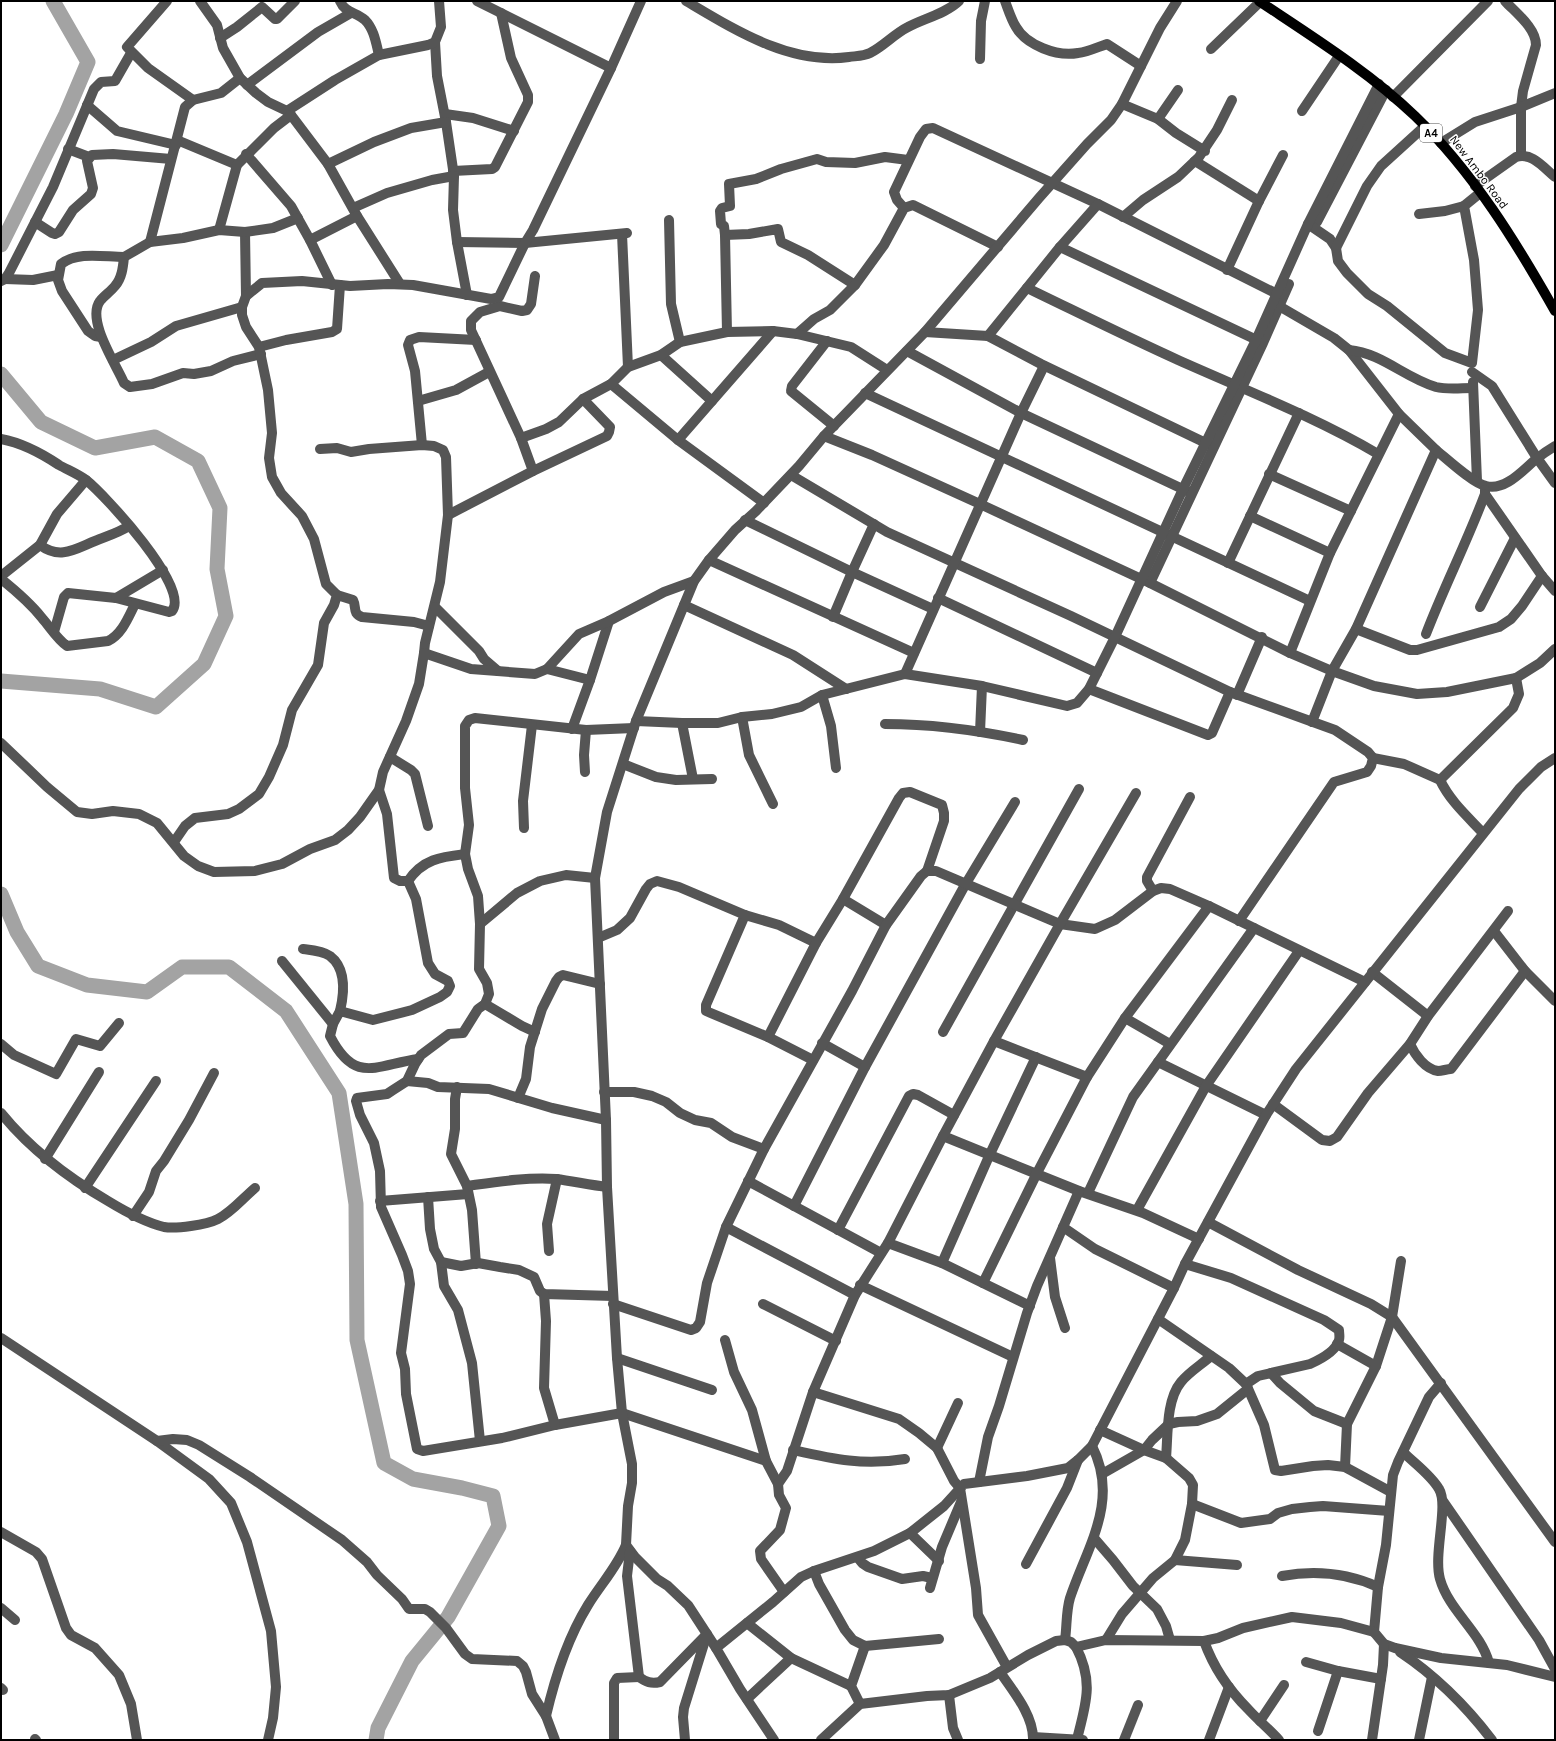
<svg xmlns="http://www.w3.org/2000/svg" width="1556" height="1741" viewBox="0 0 1556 1741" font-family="Karla,sans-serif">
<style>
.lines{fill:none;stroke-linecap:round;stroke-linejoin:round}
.river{stroke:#a3a3a3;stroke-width:15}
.minor{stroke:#555;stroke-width:10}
.major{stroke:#000;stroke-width:10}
.labels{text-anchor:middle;stroke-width:3;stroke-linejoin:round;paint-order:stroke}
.shield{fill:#fff;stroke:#4c4c4c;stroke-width:1}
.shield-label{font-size:11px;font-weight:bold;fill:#000}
.street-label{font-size:12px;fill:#000;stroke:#fff}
</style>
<rect width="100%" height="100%" fill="#fff"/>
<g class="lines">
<g class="river">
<polyline points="1,245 66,114 88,62 53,1"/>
<polyline points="1,374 41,422 95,448 155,437 198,461 220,508 217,569 226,616 204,664 156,707 100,689 1,681"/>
<polyline points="1,894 17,932 38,966 87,985 147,992 182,967 229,967 286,1011 339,1093 356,1204 357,1340 384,1463 413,1479 462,1488 493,1496 499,1526 448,1617 412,1661 378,1728 376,1740"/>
</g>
<g class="minor">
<polyline points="167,1 127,47 148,68 193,100"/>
<polyline points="200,1 217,25 223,48 240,78 256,93 268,102 287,111 291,115 328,164 357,216 400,284"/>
<path d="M 340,1 C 345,13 356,12 365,20 C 374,29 376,43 379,55"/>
<polyline points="477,1 611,68 641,1"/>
<path d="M 686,1 C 735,30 790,65 849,57 C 856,56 864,56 870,53 C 884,46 894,34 908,27 C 923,19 947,13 959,1"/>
<path d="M 1005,1 C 1008,9 1011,19 1016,27 C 1026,45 1057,57 1078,53 C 1088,52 1098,47 1107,44 L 1141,66"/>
<path d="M 1505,1 C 1516,13 1536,28 1536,45 L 1523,91 L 1521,107 L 1521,155"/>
<polyline points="220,38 237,27 262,7 275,19 277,19 295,1"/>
<polyline points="435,42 437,76 446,122 454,176 453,210 457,242 467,295"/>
<polyline points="1211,49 1260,2"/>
<polyline points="980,59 981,21 985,1"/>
<polyline points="247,85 318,32 351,13"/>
<polyline points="1393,97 1488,1"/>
<polyline points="1122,104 1158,119 1176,133 1205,151"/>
<polyline points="87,105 117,131 176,145"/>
<polyline points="287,111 335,80 379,55 428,45 435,42 441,27 439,1"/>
<polyline points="1302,111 1339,56"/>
<polyline points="445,114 473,118 514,131"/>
<polyline points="1158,119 1178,90"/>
<polyline points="177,140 237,165"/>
<polyline points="1441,143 1475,122 1521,107 1555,93"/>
<polyline points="68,149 89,157"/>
<polyline points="246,154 291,206 310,240 332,285"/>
<polyline points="1195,161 1259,201"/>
<polyline points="328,164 374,142 411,128 446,122"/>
<polyline points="453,171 492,169 495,167 528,102 528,95 511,58 501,13"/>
<path d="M 1475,186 L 1516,157 C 1532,152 1543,167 1555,177"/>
<polyline points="353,208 387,193 432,180 454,176"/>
<polyline points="904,208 897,200 894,192 920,137 926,129 933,128 1098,204 1281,296"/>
<polyline points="1419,214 1445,211 1464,206"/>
<polyline points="1123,217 1143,200 1178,177 1199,157 1217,130 1232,100"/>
<polyline points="669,220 671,304 680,342"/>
<polyline points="35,222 52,233 55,234 59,232 73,210 91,194 93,188 87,161 92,155 113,154 171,159"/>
<polyline points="1317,222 1386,90"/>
<polyline points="1308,224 1330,239 1336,248 1338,261 1347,273 1368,294 1387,306 1445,353 1472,363 1478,310 1474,260 1464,206 1480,193"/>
<polyline points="219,230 237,165 274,128 291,115"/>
<polyline points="245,232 246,296"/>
<polyline points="622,234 628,367"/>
<polyline points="725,235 749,234 778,229 781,242 808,255 855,285"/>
<polyline points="310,240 357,216"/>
<polyline points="150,242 185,107 193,100 221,93 240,78"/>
<polyline points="457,242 525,243 627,233"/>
<polyline points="1060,247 1261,342"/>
<polyline points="1336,248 1367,186 1381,166 1425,126"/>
<polyline points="1227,270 1259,201 1283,155"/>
<polyline points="5,279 33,280 58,275"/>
<polyline points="1,281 5,279 9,273 53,187 94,89 101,82 115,81 131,53"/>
<path d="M 1027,288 C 1077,312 1127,337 1178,360 C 1245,390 1315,417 1378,454"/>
<polyline points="1279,306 1334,338 1349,350 1399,414 1436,450 1356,629 1332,671 1312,722"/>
<polyline points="727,332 725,235 724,226 721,224 720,211 722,208 730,206 729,184 756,179 781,169 817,159 826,162 855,163 885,157 908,160"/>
<polyline points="925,332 988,336 1041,364 1212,446"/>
<polyline points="797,334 814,319 830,310 855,285 884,245 904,208 913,205 998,247"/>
<polyline points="988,336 1060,247 1098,204"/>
<path d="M 101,337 L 95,336 L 88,331 L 62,291 L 58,280 L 61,264 C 78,251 104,257 124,257"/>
<polyline points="827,341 792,386 791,391 834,426"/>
<polyline points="259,347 286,340 332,332 337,329 340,285"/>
<path d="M 1349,350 C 1382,353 1405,378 1436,387 C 1448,390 1461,388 1473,388"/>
<polyline points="907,351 1021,413 1189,492"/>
<path d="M 261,354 L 233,361 L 211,371 L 194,374 L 183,373 L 152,384 L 130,387 L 124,383 C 116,364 86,320 100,301 C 104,296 111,291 115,286 C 122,278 123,267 124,257 L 150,242 L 183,238 L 219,230 L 245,232 L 273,228 L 298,218"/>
<polyline points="661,355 712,401"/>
<polyline points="113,360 151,342 176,326 242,307"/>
<polyline points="1472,372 1492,386 1537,458 1555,483"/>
<polyline points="1473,382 1477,481"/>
<polyline points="611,384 678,440 764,503"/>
<polyline points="865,393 1310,601"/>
<polyline points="418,401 456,390 489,372"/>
<polyline points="824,436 872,455 980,504 1150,583 1290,653 1332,671 1374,686 1417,694 1447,692 1516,678 1540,663 1555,649"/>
<polyline points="521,438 546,429 559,422 583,399 611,384 628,367 661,355 680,342 727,332 773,331 797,334 851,347 887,370"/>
<path d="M 1,439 C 23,443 41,453 59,465 C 68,470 78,474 86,480 C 105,495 191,588 172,611 L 169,612 L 116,598 L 68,593 L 64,597 L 54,632"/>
<polyline points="678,440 773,331"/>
<polyline points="422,445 415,371 408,345 410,340 419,337 476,340"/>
<polyline points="320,449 337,448 351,452 369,449 422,445 434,446 443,450 446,457 448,515 440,582 425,643 424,653"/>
<path d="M 1436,450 C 1447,459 1474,484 1486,486 C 1505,491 1522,471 1535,460 C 1541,455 1548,450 1555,446"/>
<polyline points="533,471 521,438 471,330 471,321 480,312 500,306 522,311 527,310 531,304 535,276"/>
<polyline points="1269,474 1351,511"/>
<polyline points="791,475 887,532 1071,616 1230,692 1335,730 1368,752 1373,758 1371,766 1367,772 1334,782 1239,921"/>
<polyline points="1485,490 1485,494 1542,576 1555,591"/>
<polyline points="448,515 533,471 607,436 609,432 610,427 583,399"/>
<polyline points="1250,516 1330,553"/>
<polyline points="745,520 852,572 933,609"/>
<path d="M 40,545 C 60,560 75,549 95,541 C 107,536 118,533 129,526"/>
<polyline points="709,560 914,653"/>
<polyline points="1228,563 1299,413"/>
<polyline points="1,576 40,545 57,514 86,480"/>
<path d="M 1,579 C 16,591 30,603 42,618 C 50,627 57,639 67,646 L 108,641 C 122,634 128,618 135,604"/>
<polyline points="1150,583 1263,343 1289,284"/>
<path d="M 337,595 L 353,600 C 357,608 352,613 362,617 L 414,622 L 429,626"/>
<polyline points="116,598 163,570"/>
<polyline points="938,598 1097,673"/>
<polyline points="684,605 793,655 846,689"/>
<polyline points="435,607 479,651 484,659 498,671"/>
<polyline points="1480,607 1515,538"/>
<polyline points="833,617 852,572 874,524"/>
<polyline points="1356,629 1410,650 1417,650 1499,627 1511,619 1522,606 1542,576"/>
<path d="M 1426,634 C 1444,587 1467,542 1485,494"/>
<polyline points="1290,653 1330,553 1399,414"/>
<polyline points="547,669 590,680"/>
<polyline points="905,674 1021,413 1044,366"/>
<polyline points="1089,689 1208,735 1212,733 1230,692"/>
<polyline points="822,695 831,726 836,768"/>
<polyline points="1237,695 1262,637"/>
<polyline points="742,717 749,755 773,804"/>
<polyline points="636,721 682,723 718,723 742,717 772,714 801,707 822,695 905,674 982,686 1067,706 1077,703 1089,689 1115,637 1183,489 1256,340 1308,224 1379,84"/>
<polyline points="682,723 693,779"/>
<path d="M 885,724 C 932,724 977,730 1023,740"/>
<polyline points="634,728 586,730 475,718 469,720 465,726 465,788 469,825 465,854 468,869 478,896 480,924 479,969 487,983 489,994 485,1004 478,1009 463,1033 449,1034 421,1055 415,1064 407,1081 393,1090 387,1094 357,1098 356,1101 360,1115 374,1143 380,1171 381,1207 402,1255 408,1271 410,1284 401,1353 405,1369 406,1394 417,1449 423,1451 502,1438 555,1425 622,1413 766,1461"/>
<polyline points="572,729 590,680 609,621"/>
<polyline points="980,732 982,686"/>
<polyline points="1,743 47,787 77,812 92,814 113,811 139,814 157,823 184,856 198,866 214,872 255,871 282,864 310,849 335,840 348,830 360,817 379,790 383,772 406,721 419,684 424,653 471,669 535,674 547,669 579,634 609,621 664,592 694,581"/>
<polyline points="390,757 411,770 415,774 428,826"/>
<path d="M 1373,758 L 1404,764 L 1440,780 C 1450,801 1467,816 1483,833"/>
<polyline points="623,764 656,777 676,780 712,779"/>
<polyline points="585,772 584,755 586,730"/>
<polyline points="1440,780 1513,708 1519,694 1516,678"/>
<path d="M 379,790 L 387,814 L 394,878 L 400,881 L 408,881 C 423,859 441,857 465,854"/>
<polyline points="524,828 523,801 532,725"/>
<polyline points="174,842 185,826 195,818 228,814 239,809 259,794 269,777 283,745 292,710 318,665 324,623 334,605 337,595 326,584 314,539 302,516 281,493 272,477 269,458 272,433 268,390 259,347 246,327 242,315 242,307 246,296 262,283 302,281 350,286 388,284 413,285 491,299 499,297 525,243 533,230 611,68"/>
<path d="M 408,881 L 416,899 L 428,963 L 435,974 L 448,981 L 450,986 L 447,992 L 440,997 L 412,1010 L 373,1020 L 340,1011 L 333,1024 L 330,1036 C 355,1085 376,1065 418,1059"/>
<polyline points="1153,891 1147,881 1147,877 1190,797"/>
<polyline points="843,899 886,925"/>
<polyline points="745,915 706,1005 706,1011 768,1037 813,1060"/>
<polyline points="480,924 517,893 540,881 566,875 595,878"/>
<polyline points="1494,931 1525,971 1555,1001"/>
<polyline points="598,938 617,930 630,918 646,889 650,884 657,881 679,887 745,915 779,925 816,943"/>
<path d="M 303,949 C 311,950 323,951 330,956 C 347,969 344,994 340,1011"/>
<polyline points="282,961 333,1024"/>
<polyline points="1372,972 1428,1016"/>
<polyline points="485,1004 522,1026 535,1032"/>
<polyline points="1125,1018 1170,1044"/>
<polyline points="943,1032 1079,789"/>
<polyline points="768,1037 816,943 843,899 899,798 903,793 910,792 942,805 944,813 944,821 927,871"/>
<polyline points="822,1043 865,1067"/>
<polyline points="1,1044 14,1055 56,1074 76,1039 100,1046 119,1023"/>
<path d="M 1410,1044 C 1415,1055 1425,1069 1438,1071 C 1442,1071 1447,1069 1451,1069 L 1525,971"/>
<polyline points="1158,1062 1266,1115"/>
<polyline points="1087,1077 1125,1018 1209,906"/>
<polyline points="407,1081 428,1083 438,1087 489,1089 552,1108 606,1120"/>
<polyline points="457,1087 455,1099 455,1129 451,1154 467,1186 472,1210 476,1264"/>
<polyline points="604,1092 634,1092 652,1096 666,1102 680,1113 695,1120 711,1123 732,1137 764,1149"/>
<polyline points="518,1098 526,1079 530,1047 542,1009 556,981 559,977 563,975 600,984"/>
<polyline points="1273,1104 1322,1140 1330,1141 1337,1137 1368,1093 1410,1044 1428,1016 1508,911"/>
<path d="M 1,1113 C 31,1150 67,1177 108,1201 C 126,1212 144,1222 164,1227 C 176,1229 206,1225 218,1219 C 232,1212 243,1198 255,1188"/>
<polyline points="943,1136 1079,1191 1143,1213 1199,1239"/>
<polyline points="45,1159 99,1072"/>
<polyline points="748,1181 881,1253"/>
<path d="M 467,1186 C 496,1182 527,1177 556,1179 C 572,1181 590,1185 607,1187"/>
<polyline points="85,1188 156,1081"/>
<polyline points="1088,1193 1133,1097 1254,928"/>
<polyline points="428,1197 430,1229 434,1249 441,1262 444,1286 458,1310 472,1363 480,1441"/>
<polyline points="380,1201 468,1194"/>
<polyline points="794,1206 865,1067 965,885 1015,802"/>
<polyline points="1137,1210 1206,1086 1299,951"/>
<polyline points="133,1216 149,1192 156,1171 164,1161 189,1120 214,1073"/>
<polyline points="1208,1222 1298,1270 1371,1304 1392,1317 1555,1542"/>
<polyline points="726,1227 855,1295"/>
<polyline points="1063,1227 1095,1249 1174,1288"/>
<polyline points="838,1230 909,1096 913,1094 918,1095 954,1115"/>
<polyline points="888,1243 942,1263 1030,1306"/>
<polyline points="549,1251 547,1224 557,1179"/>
<polyline points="1050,1258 1055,1297 1065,1328"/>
<polyline points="441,1262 461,1266 478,1263 500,1267 519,1270 534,1277 540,1291 544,1294 613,1296"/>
<polyline points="942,1263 990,1154 1036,1057"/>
<path d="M 1185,1264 L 1231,1278 L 1324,1320 L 1339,1330 C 1339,1333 1340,1337 1339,1340 C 1336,1351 1319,1360 1310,1364 L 1258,1376 L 1246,1384"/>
<polyline points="983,1283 1037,1173 1087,1077 994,1041"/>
<polyline points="860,1285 1013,1357"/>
<polyline points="544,1294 546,1321 544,1388 555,1425"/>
<polyline points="613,1304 691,1330 696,1328 700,1322 707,1283 726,1227 764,1149 852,991 886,925 921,876 927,871 936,871 1060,924 1095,929 1115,920 1153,891 1161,888 1170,889 1209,906 1365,982"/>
<polyline points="763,1304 836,1341"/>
<polyline points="1158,1319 1229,1368 1246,1384 1264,1425 1275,1470 1281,1471 1313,1466 1328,1465 1345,1467 1391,1492"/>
<polyline points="1,1338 157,1441 209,1479 231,1503 247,1542 271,1631 276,1687 273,1718 268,1740"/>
<polyline points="725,1340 734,1372 752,1410 766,1461 778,1484 779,1495 786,1508 780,1530 760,1551 761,1559 784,1592"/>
<polyline points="1337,1344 1376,1366"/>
<polyline points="617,1358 712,1390"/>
<polyline points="1271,1373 1280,1383 1314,1411 1347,1424"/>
<polyline points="1441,1383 1429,1397 1398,1462 1393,1475 1386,1545 1378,1587 1374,1632 1384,1644 1395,1648 1441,1658 1507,1665 1555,1677"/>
<polyline points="813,1392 899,1419 919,1433 937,1448 954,1481 960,1488 976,1588 978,1615 1007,1667"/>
<polyline points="1100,1430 1144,1450 1166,1458 1189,1478 1193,1485 1192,1504 1185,1540 1175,1560 1153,1578 1122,1614 1106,1640"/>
<polyline points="157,1441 173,1439 187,1440 199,1445 250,1477 342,1540 367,1562 377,1575 402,1599 409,1609 425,1609 430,1612 446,1628 465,1654 472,1659 517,1661 523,1666 526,1672 532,1694 546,1716 555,1740"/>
<polyline points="937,1448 958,1403"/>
<path d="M 793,1450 C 833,1459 863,1466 905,1459"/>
<path d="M 1403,1452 C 1414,1463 1431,1475 1439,1489 C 1449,1505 1433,1554 1440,1579 C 1449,1611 1481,1632 1489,1663"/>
<path d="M 1166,1458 C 1168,1435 1166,1400 1181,1382 C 1189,1372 1201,1365 1211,1356"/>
<polyline points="1345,1467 1347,1424 1376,1366 1392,1317 1401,1261"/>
<polyline points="1102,1474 1144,1450 1152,1440 1169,1424 1178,1422 1197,1421 1217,1414 1248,1389"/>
<polyline points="979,1482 988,1437 999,1406 1027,1313 1037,1286 1079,1191"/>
<polyline points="778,1484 787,1471 813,1392 855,1295 888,1243 943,1136 994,1041 1060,924 1136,793"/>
<polyline points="1443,1501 1539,1640 1555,1669"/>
<polyline points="1192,1504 1241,1523 1270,1519 1278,1513 1292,1509 1310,1507 1323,1506 1389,1511"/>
<polyline points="1,1532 36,1552 42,1559 66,1628 71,1635 95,1648 119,1675 131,1704 137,1740"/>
<polyline points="910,1533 939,1561"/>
<polyline points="1094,1538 1113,1560 1133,1586 1157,1609 1166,1626 1170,1640"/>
<polyline points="858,1558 862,1563 868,1567 902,1579 923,1576 932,1578"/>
<polyline points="1175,1560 1237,1565"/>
<polyline points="1026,1564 1067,1488 1078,1460"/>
<polyline points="814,1571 819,1584 845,1630 853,1640 865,1646 939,1639"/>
<path d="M 1282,1576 C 1315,1570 1347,1573 1378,1587"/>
<polyline points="930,1588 942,1547 961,1502"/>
<polyline points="1,1608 15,1620"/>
<polyline points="747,1623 791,1658 851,1686"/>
<path d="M 1065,1640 C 1067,1626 1066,1611 1070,1598 C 1087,1547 1120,1501 1092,1446"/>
<path d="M 1204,1641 C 1213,1666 1229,1690 1248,1709 C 1258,1720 1269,1729 1279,1740"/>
<path d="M 1076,1647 C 1094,1681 1086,1704 1077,1739"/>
<polyline points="716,1648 688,1605 668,1586 657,1579 635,1557 626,1545 628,1506 632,1483 632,1464 622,1413 617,1358 607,1187 606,1120 595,878 607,812 636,721 694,581 709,560 735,530 756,511 799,466 824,436 925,332 1039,198 1087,144 1111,120 1122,104 1160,28 1177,1"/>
<path d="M 1400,1652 C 1436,1676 1466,1706 1492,1740"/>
<polyline points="1306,1662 1338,1671 1381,1679"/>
<path d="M 1000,1672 C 1013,1691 1034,1716 1033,1740"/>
<path d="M 639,1677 C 646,1682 651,1684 660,1682 L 707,1634 L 684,1708 L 683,1717 L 685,1740"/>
<polyline points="1,1688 3,1690"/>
<polyline points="949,1695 953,1728 958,1740"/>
<polyline points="747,1699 791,1658"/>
<polyline points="860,1704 851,1686 865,1646"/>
<path d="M 546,1716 C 555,1677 567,1639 588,1605 C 601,1584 617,1567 626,1545"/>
<polyline points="1260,1721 1284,1685"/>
<polyline points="1318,1731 1338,1671"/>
<polyline points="1033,1737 1083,1740"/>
<polyline points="35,1739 36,1740"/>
<polyline points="614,1740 614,1683 617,1678 639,1677 627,1576 630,1551"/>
<polyline points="774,1740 740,1689 716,1648 773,1602 801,1577 814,1571 874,1551 910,1533 944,1506 964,1484 1027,1476 1068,1468 1078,1460 1092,1446 1174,1288 1185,1264 1266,1115 1296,1069 1519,789 1541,767 1555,758"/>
<polyline points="821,1740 860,1704 927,1696 949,1695 990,1678 1028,1655 1056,1641 1065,1640 1071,1642 1076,1647 1106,1640 1204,1641 1218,1638 1243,1628 1292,1617 1341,1623 1374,1632"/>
<polyline points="1124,1740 1138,1705"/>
<polyline points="1209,1740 1229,1687"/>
<polyline points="1372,1740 1383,1665 1384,1644"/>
<polyline points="1419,1740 1432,1677"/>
</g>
<path class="major" d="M 1259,1 C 1313,37 1369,72 1415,116 C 1473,172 1516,242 1555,311"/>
</g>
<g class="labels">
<rect class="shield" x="1420" y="124" width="22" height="18" rx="3"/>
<g class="shield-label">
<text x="1431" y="137">A4</text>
</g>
<g class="street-label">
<text transform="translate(1479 172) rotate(53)" y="4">New Ambo Road</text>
</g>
</g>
<rect width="1556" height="1741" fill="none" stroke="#000000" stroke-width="4"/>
</svg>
